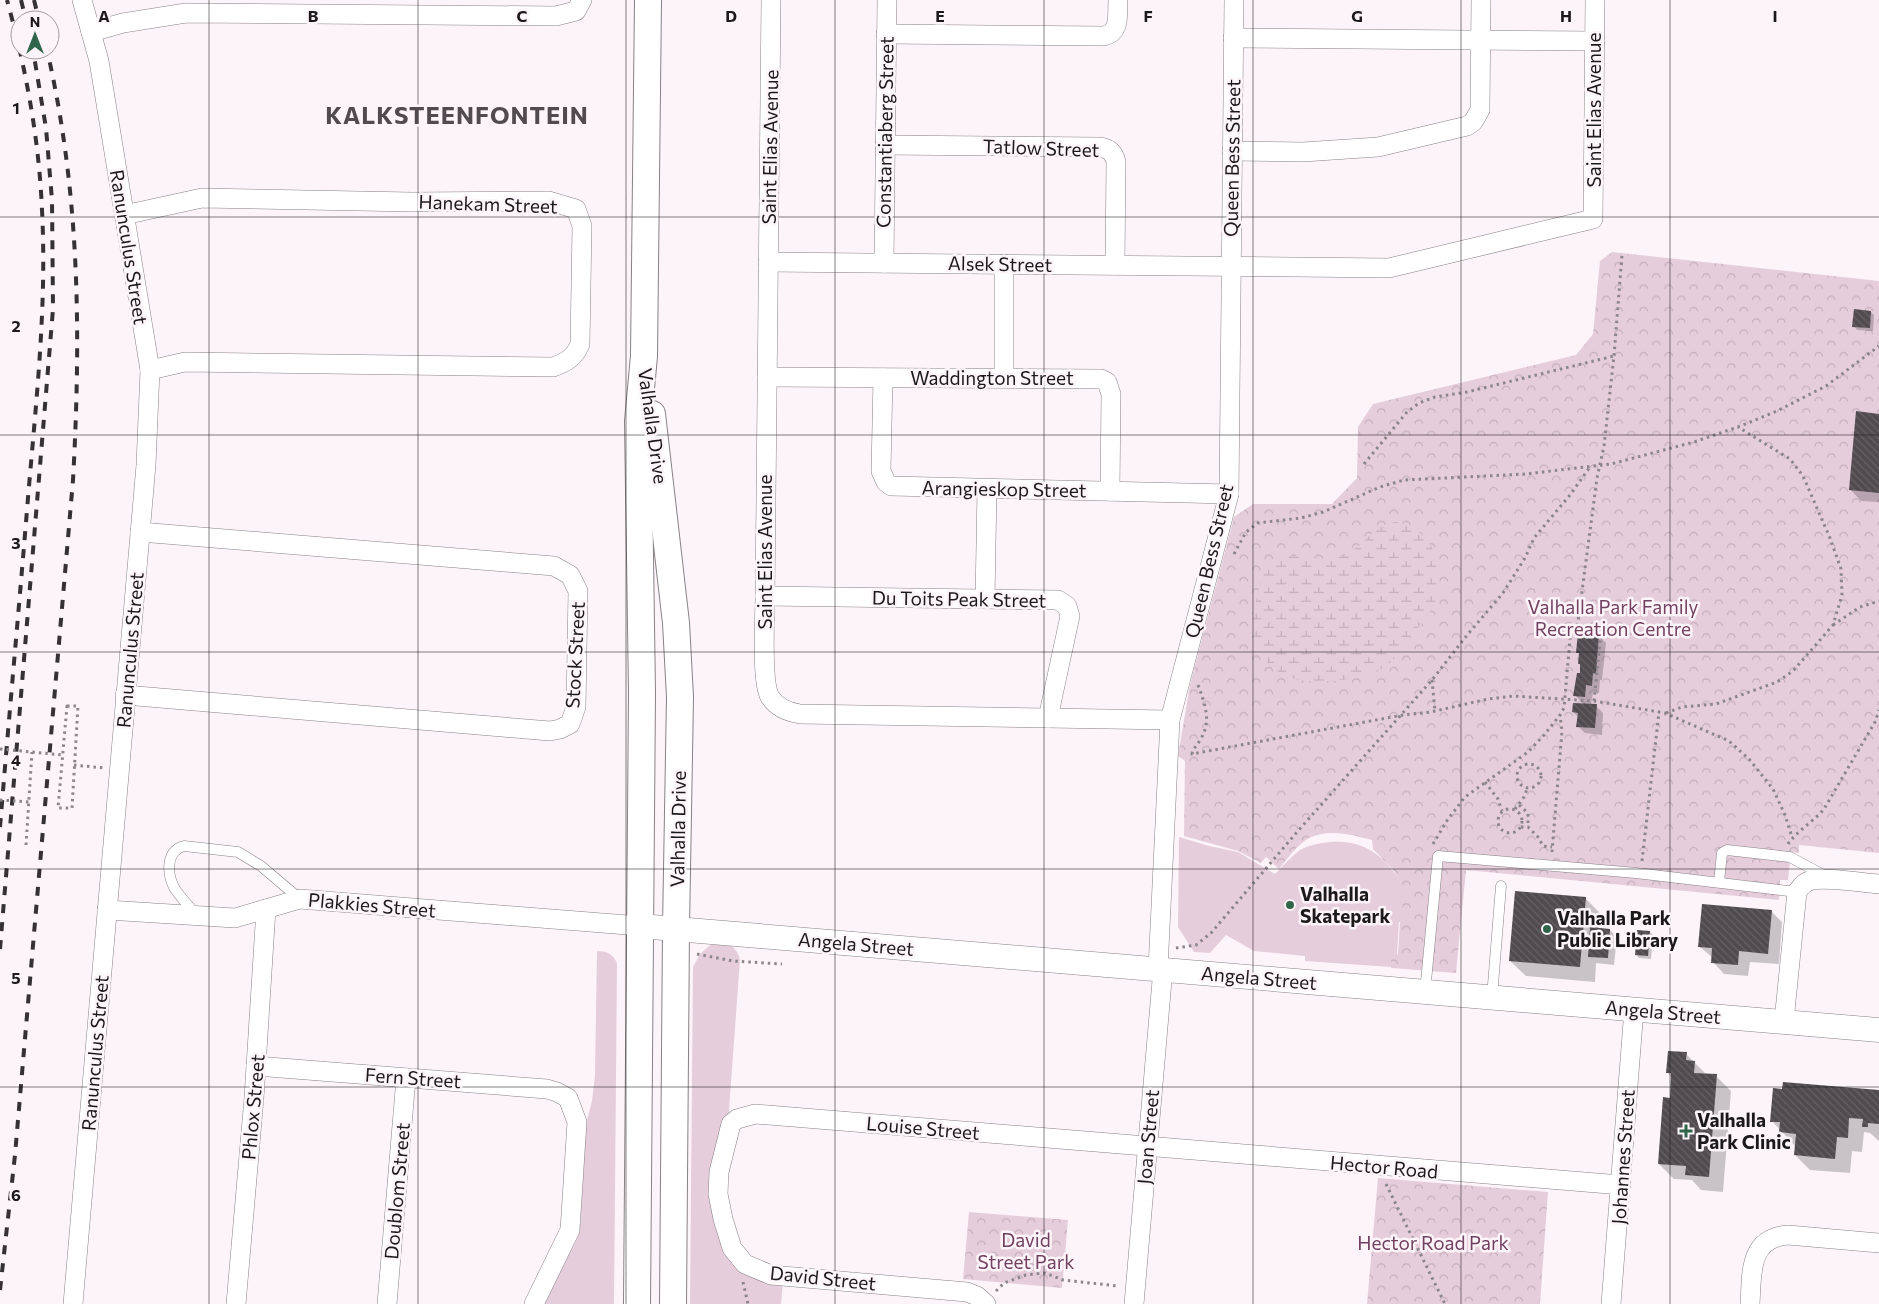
<svg xmlns="http://www.w3.org/2000/svg" width="1879" height="1304" viewBox="0 0 1879 1304" font-family="Commissioner,sans-serif">
<style>
.grass{fill:#e6cddc}
.forest{fill:url(#forest-crowns)}
.wetland{fill:url(#wetland-marsh)}
.shadow{fill:#0003}
.building{fill:url(#building-back-hatch)}
.lines{fill:none;stroke-linecap:round;stroke-linejoin:round}
.service-casing{stroke:#888185;stroke-width:11}
.minor-casing{stroke:#888185;stroke-width:20}
.tertiary-casing{stroke:#888185;stroke-width:25}
.secondary-casing{stroke:#888185;stroke-width:28}
.path{stroke:#8c868a;stroke-width:3;stroke-dasharray:2.5 4;stroke-linecap:butt}
.service{stroke:#fff;stroke-width:10}
.minor{stroke:#fff;stroke-width:19}
.tertiary{stroke:#fff;stroke-width:24}
.secondary{stroke:#fff;stroke-width:26}
.rail{stroke:#353134;stroke-width:4;stroke-dasharray:9 9;stroke-linecap:butt}
.path-bridge{stroke:#8c868a;stroke-width:3;stroke-dasharray:2.5 4;stroke-linecap:butt}
.grid{fill:none;stroke:#1c191b;stroke-width:1;stroke-opacity:0.55}
.poi-dot{fill:#2f654b;stroke:#fcf4f9;stroke-width:2}
.labels{text-anchor:middle;stroke-width:5;stroke-linejoin:round;paint-order:stroke}
.street-label{font-size:19px;fill:#1c191b;stroke:#fcf4f9}
.park-label{font-size:19px;fill:#724161;stroke:#fcf4f9}
.poi-label{font-size:19px;font-weight:bold;fill:#1c191b;stroke:#fcf4f9;text-anchor:start}
.district-label{font-size:24px;font-weight:bold;letter-spacing:1px;fill:#514a4e;stroke:#fcf4f9}
.grid-label{font-size:16px;text-anchor:middle;font-weight:bold;fill:#1c191b;stroke:#fcf4f9;stroke-width:5;stroke-linejoin:round;paint-order:stroke}
</style>
<defs>
<pattern id="forest-crowns" width="20" height="18" patternUnits="userSpaceOnUse" patternTransform="scale(1.25)"><rect width="20" height="18" fill="#e6cddc"/><path d="M2 6a3 3 0 1 1 6 0M12 15a3 3 0 1 1 6 0" fill="none" stroke="#c5afbc"/></pattern>
<pattern id="wetland-marsh" width="20" height="14" patternUnits="userSpaceOnUse" patternTransform="scale(1.25)"><rect width="20" height="14" fill="#e6cddc"/><path d="M1 5h8M5 5V1M11 12h8M15 12V8" fill="none" stroke="#c5afbc"/></pattern>
<pattern id="building-back-hatch" width="6" height="6" patternUnits="userSpaceOnUse" patternTransform="scale(1.25)"><rect width="6" height="6" fill="#514b4f"/><path d="M-1 5l2 2M0 0l6 6M5-1l2 2" fill="none" stroke="#666165"/></pattern>
</defs>
<rect width="100%" height="100%" fill="#fcf4f9"/>
<g class="grass">
<path d="M 1179,837 L 1209,846 L 1238,852 L 1275,874 C 1281,868 1294,854 1300,850 C 1309,845 1320,843 1330,842 C 1357,840 1376,849 1393,871 C 1397,876 1401,881 1403,887 C 1405,898 1403,912 1402,922 L 1399,922 L 1397,954 L 1391,954 L 1391,967 L 1305,961 L 1305,956 L 1254,951 L 1226,935 L 1210,953 L 1194,952 L 1178,927 Z"/>
<path d="M 714,942 C 727,943 737,945 740,960 L 720,1232 L 783,1282 L 781,1304 L 690,1304 L 693,967 L 700,954 Z"/>
<path d="M 597,951 C 607,951 613,954 617,963 L 614,1304 L 544,1304 L 577,1239 L 581,1221 L 582,1139 L 592,1101 L 595,1075 Z"/>
</g>
<g class="forest">
<path d="M 1612,252 L 1879,281 L 1879,853 L 1799,845 L 1799,853 L 1791,852 L 1788,880 L 1780,880 L 1779,900 L 1466,870 L 1456,973 L 1391,968 L 1391,954 L 1398,954 L 1400,922 L 1402,922 L 1403,887 L 1394,871 L 1373,849 L 1372,840 C 1353,835 1329,828 1309,838 C 1298,844 1287,859 1279,869 L 1266,857 L 1261,863 L 1238,851 L 1184,836 L 1185,761 L 1178,756 L 1190,685 L 1234,517 L 1253,504 L 1332,504 L 1357,478 L 1358,427 L 1373,404 L 1576,355 L 1593,334 L 1600,261 Z"/>
<polygon points="1378,1178 1548,1192 1540,1304 1367,1304"/>
<polygon points="969,1212 1068,1220 1062,1288 963,1279"/>
</g>
<path class="wetland" d="M 1395,522 C 1435,527 1449,575 1432,608 C 1426,620 1415,630 1407,641 C 1400,650 1393,663 1382,669 C 1368,677 1347,680 1331,681 C 1297,683 1271,678 1257,645 C 1254,639 1250,632 1251,627 C 1251,617 1255,607 1257,597 C 1260,588 1262,572 1270,566 C 1297,545 1316,565 1342,556 C 1358,551 1367,535 1381,527 C 1385,525 1391,523 1395,522 Z"/>
<g class="shadow">
<polygon points="1871,312 1874,315 1873,331 1857,330 1854,326"/>
<polygon points="1879,415 1879,502 1861,501 1850,489"/>
<polygon points="1598,635 1606,643 1602,680 1600,680 1599,693 1593,692 1591,705 1596,706 1603,713 1602,735 1585,733 1578,726 1578,717 1573,712 1584,705 1575,695 1582,666 1579,664 1580,655 1578,652"/>
<polygon points="1585,898 1600,913 1599,929 1610,930 1617,937 1614,965 1596,963 1595,982 1526,976 1510,961"/>
<polygon points="1771,911 1782,922 1779,964 1750,962 1748,976 1724,974 1713,962 1713,958 1700,947"/>
<polygon points="1650,932 1653,935 1651,959 1639,958 1636,955"/>
<polygon points="1686,1054 1707,1075 1716,1076 1731,1091 1723,1192 1701,1190 1692,1180 1674,1179 1659,1164 1671,1099 1672,1078 1667,1072"/>
<polygon points="1879,1091 1879,1141 1870,1133 1864,1132 1862,1152 1852,1151 1850,1173 1810,1170 1795,1155 1796,1147 1772,1121"/>
</g>
<g class="building">
<polygon points="1854,309 1871,311 1870,328 1852,327"/>
<polygon points="1856,411 1879,414 1879,493 1849,490"/>
<polygon points="1578,632 1599,634 1596,674 1593,673 1592,686 1586,685 1585,697 1573,696 1577,673 1580,673 1580,664 1578,664 1579,653 1576,653"/>
<polygon points="1573,703 1597,704 1595,728 1576,727 1578,713 1572,712"/>
<polygon points="1515,891 1586,897 1580,967 1509,961"/>
<polygon points="1702,904 1772,910 1768,954 1739,951 1738,965 1711,963 1712,948 1698,947"/>
<polygon points="1590,927 1610,929 1608,958 1588,957"/>
<polygon points="1637,930 1650,931 1648,956 1635,955"/>
<polygon points="1668,1051 1687,1052 1686,1060 1695,1061 1694,1073 1717,1074 1709,1177 1685,1175 1686,1166 1658,1164 1663,1097 1670,1098 1671,1073 1666,1073"/>
<polygon points="1783,1082 1879,1090 1879,1124 1868,1123 1868,1127 1862,1127 1863,1119 1849,1118 1848,1138 1837,1137 1835,1159 1794,1155 1796,1134 1779,1132 1780,1122 1770,1122 1773,1088 1782,1089"/>
</g>
<g class="lines">
<defs>
<g id="service">
<polyline points="1719,882 1722,853 1727,850 1790,857 1827,877"/>
<path d="M 195,914 C 189,906 181,898 175,889 C 167,875 165,851 184,846 L 238,852 L 261,866 L 300,899"/>
<polyline points="1425,992 1438,856 1636,873 1797,892"/>
<polyline points="1492,997 1501,886"/>
</g>
<g id="minor">
<path d="M 771,0 L 765,596 C 765,617 761,682 770,697 C 777,708 788,712 800,714 L 1170,720"/>
<polyline points="91,32 123,23 186,13 556,16 576,11 582,0"/>
<path d="M 886,34 L 1104,36 C 1121,32 1117,15 1118,0"/>
<polyline points="1233,38 1595,41"/>
<path d="M 885,145 L 1099,147 C 1109,148 1114,153 1116,162 L 1115,265"/>
<polyline points="1232,151 1303,152 1378,147 1467,126 1473,122 1480,110 1481,0"/>
<path d="M 124,215 L 202,198 L 412,202 L 549,201 L 576,209 L 582,226 L 580,344 C 575,357 567,362 553,367 L 185,362 L 150,370"/>
<polyline points="768,262 1389,268 1593,219 1595,0"/>
<polyline points="884,263 887,0"/>
<polyline points="1004,264 1004,378"/>
<polyline points="767,377 1101,379 1107,382 1111,394 1110,491"/>
<polyline points="883,378 881,471 886,482 891,486 1229,494"/>
<polyline points="765,596 1058,600 1067,606 1070,616 1048,718"/>
<polyline points="985,599 987,489"/>
<polyline points="125,695 550,731 560,729 570,724 576,707 578,591 570,575 554,566 140,532"/>
<polyline points="107,910 235,918 300,899 640,926"/>
<polyline points="1158,969 1170,720 1229,494 1234,0"/>
<path d="M 1784,1021 L 1797,892 C 1800,888 1803,883 1809,881 C 1824,876 1862,883 1879,884"/>
<polyline points="256,1066 547,1089 557,1092 568,1098 577,1122 570,1230 534,1304"/>
<polyline points="73,1304 146,465 150,370 99,61 82,0"/>
<polyline points="236,1304 254,1098 266,909"/>
<polyline points="387,1304 406,1078"/>
<polyline points="986,1304 977,1296 967,1292 771,1275 745,1264 732,1248 723,1219 718,1194 719,1172 731,1124 737,1119 755,1114 1621,1185"/>
<polyline points="1134,1304 1163,969"/>
<polyline points="1611,1304 1634,1009"/>
<path d="M 1750,1304 C 1752,1274 1748,1238 1788,1235 L 1879,1243"/>
</g>
<polyline id="tertiary" points="640,926 1879,1030"/>
<g id="secondary">
<polyline points="652,414 676,623 680,697 676,928 673,1304"/>
<polyline points="637,1304 642,693 638,421 644,356 648,0"/>
</g>
</defs>
<use href="#service" class="service-casing"/>
<use href="#minor" class="minor-casing"/>
<use href="#tertiary" class="tertiary-casing"/>
<use href="#secondary" class="secondary-casing"/>
<g class="path">
<polyline points="1364,464 1407,412 1419,403 1435,397 1467,392 1614,356"/>
<polyline points="1234,554 1246,532 1258,523 1301,518 1323,512 1380,487 1404,480 1526,474 1611,464 1694,442 1738,427 1777,411 1826,386 1879,346"/>
<polyline points="1833,625 1860,607 1879,601"/>
<polyline points="1432,680 1435,711"/>
<path d="M 1198,685 C 1205,704 1212,722 1200,740 C 1197,746 1193,748 1192,754 L 1403,715 L 1431,712 L 1488,699 L 1513,696 L 1594,701 L 1665,713 L 1729,741 L 1749,759 L 1773,789 L 1785,815 L 1792,837"/>
<polyline points="1594,701 1601,631 1577,629 1597,478 1604,446 1614,356 1622,255"/>
<polygon points="67,706 78,706 72,808 58,808"/>
<polyline points="1666,713 1682,707 1716,704 1777,682 1793,671 1833,625 1842,595 1841,569 1830,538 1803,476 1790,459 1738,427"/>
<circle cx="1529" cy="776" r="12"/>
<polyline points="74,765 104,768"/>
<polyline points="1485,782 1498,799 1502,811"/>
<polyline points="1519,805 1528,813 1528,827"/>
<circle cx="1510" cy="821" r="12"/>
<polyline points="1515,809 1524,797 1527,789"/>
<polyline points="1521,827 1528,827 1538,837 1543,846 1552,847"/>
<polyline points="1433,844 1448,819 1465,797 1528,752 1544,735 1560,715 1564,708 1571,628 1577,629"/>
<path d="M 1788,844 C 1796,832 1814,821 1824,809 L 1875,722 L 1879,710"/>
<polyline points="26,845 32,752"/>
<polyline points="1552,852 1562,731 1560,715"/>
<polyline points="1642,861 1659,712"/>
<polyline points="1176,948 1196,945 1211,933 1297,832 1432,680 1468,634 1503,593 1525,558 1534,538 1570,495 1590,467"/>
<polyline points="697,954 733,961 782,964"/>
<polyline points="1386,1184 1445,1304"/>
<polyline points="743,1282 748,1304"/>
<polyline points="996,1291 1004,1283 1026,1275 1045,1273 1063,1280 1118,1286"/>
</g>
<use href="#service" class="service"/>
<use href="#minor" class="minor"/>
<use href="#tertiary" class="tertiary"/>
<use href="#secondary" class="secondary"/>
<g class="rail">
<polyline points="21,0 26,20"/>
<polyline points="34,0 39,20"/>
<path d="M 0,827 C 9,717 19,608 28,498 C 36,402 47,306 42,210 C 39,139 26,69 7,0"/>
<polyline points="0,949 53,309 52,200 46,128 33,50"/>
<path d="M 0,1290 L 15,1155 L 73,480 C 81,334 80,193 47,50"/>
</g>
<g class="path-bridge">
<polyline points="0,749 63,755"/>
<polyline points="0,800 29,802"/>
</g>
</g>
<path class="grid" d="M 209,0 L 209,1304M 418,0 L 418,1304M 626,0 L 626,1304M 835,0 L 835,1304M 1044,0 L 1044,1304M 1253,0 L 1253,1304M 1461,0 L 1461,1304M 1670,0 L 1670,1304M 0,217 L 1879,217M 0,435 L 1879,435M 0,652 L 1879,652M 0,869 L 1879,869M 0,1087 L 1879,1087"/>
<g class="poi-dot">
<circle cx="1290" cy="905" r="5"/>
<circle cx="1547" cy="929" r="5"/>
<path d="M1683.5 1123.5h5v5h5v5h-5v5h-5v-5h-5v-5h5z"/>
</g>
<g class="labels">
<g class="street-label">
<text transform="translate(1594 110) rotate(-90)" y="7">Saint Elias Avenue</text>
<text transform="translate(885 132) rotate(-89)" y="7">Constantiaberg Street</text>
<text transform="translate(770 147) rotate(-89)" y="7">Saint Elias Avenue</text>
<text transform="translate(1041 148) rotate(2)" y="7">Tatlow Street</text>
<text transform="translate(1232 158) rotate(-89)" y="7">Queen Bess Street</text>
<text transform="translate(488 204) rotate(2)" y="7">Hanekam Street</text>
<text transform="translate(129 247) rotate(81)" y="7">Ranunculus Street</text>
<text transform="translate(1000 264) rotate(1)" y="7">Alsek Street</text>
<text x="992" y="385">Waddington Street</text>
<text transform="translate(653 426) rotate(82)" y="7">Valhalla Drive</text>
<text transform="translate(1004 489) rotate(1)" y="7">Arangieskop Street</text>
<text transform="translate(765 552) rotate(-90)" y="7">Saint Elias Avenue</text>
<text transform="translate(1209 561) rotate(-77)" y="7">Queen Bess Street</text>
<text transform="translate(959 599) rotate(1)" y="7">Du Toits Peak Street</text>
<text transform="translate(130 650) rotate(-85)" y="7">Ranunculus Street</text>
<text transform="translate(575 655) rotate(-87)" y="7">Stock Street</text>
<text transform="translate(678 829) rotate(-89)" y="7">Valhalla Drive</text>
<text transform="translate(372 905) rotate(5)" y="7">Plakkies Street</text>
<text transform="translate(856 944) rotate(5)" y="7">Angela Street</text>
<text transform="translate(1259 978) rotate(5)" y="7">Angela Street</text>
<text transform="translate(1663 1012) rotate(5)" y="7">Angela Street</text>
<text transform="translate(95 1053) rotate(-85)" y="7">Ranunculus Street</text>
<text transform="translate(413 1078) rotate(4)" y="7">Fern Street</text>
<text transform="translate(253 1107) rotate(-85)" y="7">Phlox Street</text>
<text transform="translate(923 1128) rotate(5)" y="7">Louise Street</text>
<text transform="translate(1148 1137) rotate(-85)" y="7">Joan Street</text>
<text transform="translate(1623 1157) rotate(-86)" y="7">Johannes Street</text>
<text transform="translate(1384 1167) rotate(5)" y="7">Hector Road</text>
<text transform="translate(397 1191) rotate(-85)" y="7">Doublom Street</text>
<text transform="translate(823 1278) rotate(6)" y="7">David Street</text>
</g>
<g class="park-label">
<text x="1613" y="614">Valhalla Park Family<tspan x="1613" dy="22">Recreation Centre</tspan></text>
<text x="1026" y="1247">David<tspan x="1026" dy="22">Street Park</tspan></text>
<text x="1433" y="1250">Hector Road Park</text>
</g>
<g class="poi-label">
<text x="1300" y="901">Valhalla<tspan x="1300" dy="22">Skatepark</tspan></text>
<text x="1557" y="925">Valhalla Park<tspan x="1557" dy="22">Public Library</tspan></text>
<text x="1697" y="1127">Valhalla<tspan x="1697" dy="22">Park Clinic</tspan></text>
</g>
<g class="district-label">
<text x="457" y="124">KALKSTEENFONTEIN</text>
</g>
</g>
<g class="grid-label">
<text x="104" y="22">A</text>
<text x="313" y="22">B</text>
<text x="522" y="22">C</text>
<text x="731" y="22">D</text>
<text x="940" y="22">E</text>
<text x="1148" y="22">F</text>
<text x="1357" y="22">G</text>
<text x="1566" y="22">H</text>
<text x="1775" y="22">I</text>
<text x="16" y="114">1</text>
<text x="16" y="332">2</text>
<text x="16" y="549">3</text>
<text x="16" y="766">4</text>
<text x="16" y="984">5</text>
<text x="16" y="1201">6</text>
</g>
<g transform="translate(35 35)"><circle r="24" fill="#fcf4f9" stroke="#a29ca0"/>
<path d="M0-4L9 19L0 12L-9 19Z" fill="#2f654b"/>
<text y="-8" font-size="14" font-weight="bold" text-anchor="middle" fill="#1c191b">N</text>
</g>
</svg>
